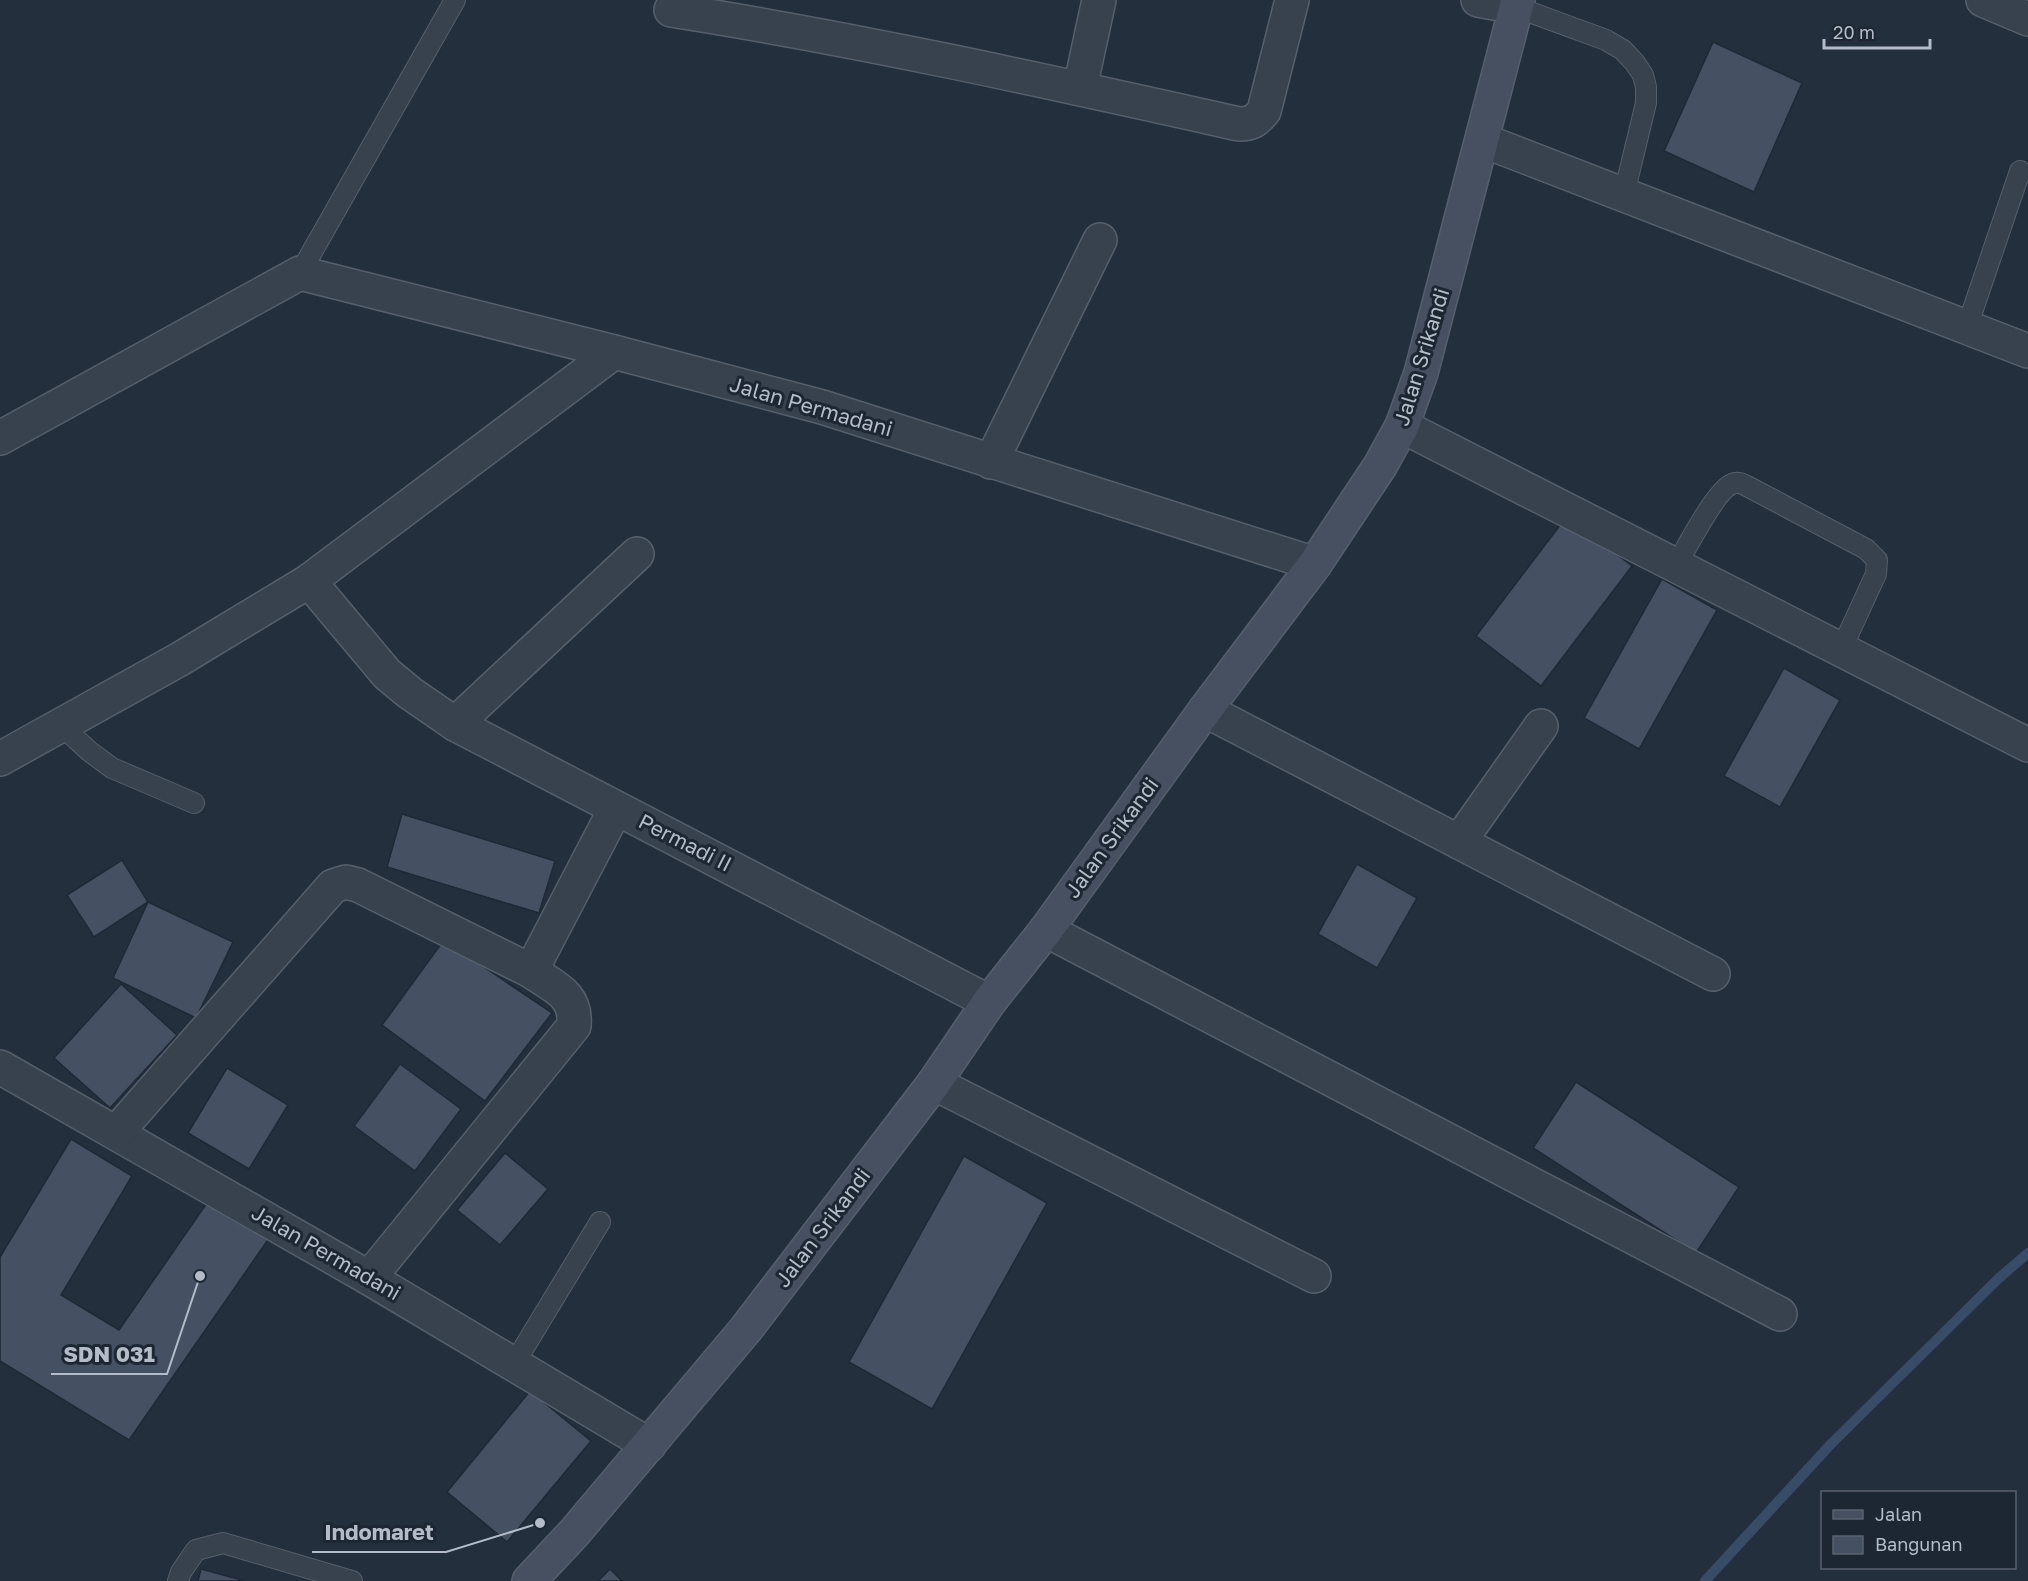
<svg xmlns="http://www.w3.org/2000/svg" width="2028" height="1581" viewBox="0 0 2028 1581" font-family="'Golos Text',sans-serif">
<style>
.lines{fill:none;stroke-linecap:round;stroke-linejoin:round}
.stream{stroke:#394c67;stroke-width:10}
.building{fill:#455162;stroke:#1f2835;stroke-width:1.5}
.lane-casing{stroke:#565f6c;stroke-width:22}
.street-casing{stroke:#565f6c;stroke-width:36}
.secondary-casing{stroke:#565f6c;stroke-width:36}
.lane{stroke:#38414e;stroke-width:20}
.street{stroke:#38414e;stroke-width:33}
.secondary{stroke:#465061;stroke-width:33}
.labels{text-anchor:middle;stroke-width:6;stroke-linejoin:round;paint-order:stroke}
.street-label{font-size:21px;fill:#b4bcc9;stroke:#1d2633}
.leader{fill:none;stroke:#b4bcc9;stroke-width:2}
.callout-dot{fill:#b4bcc9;stroke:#1d2633;stroke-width:2}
.callout-label{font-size:22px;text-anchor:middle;font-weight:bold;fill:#b4bcc9;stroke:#1d2633;stroke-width:6;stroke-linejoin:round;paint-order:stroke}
</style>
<rect width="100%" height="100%" fill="#242f3e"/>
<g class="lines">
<polyline class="stream" points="1705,1581 1831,1444 1998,1279 2028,1253"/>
</g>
<g class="building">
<polygon points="1713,42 1802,83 1754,192 1664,151"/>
<polygon points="1567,516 1632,566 1541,686 1476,636"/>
<polygon points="1662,579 1717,610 1639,749 1584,718"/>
<polygon points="1784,668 1840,700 1780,807 1724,776"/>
<polygon points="402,814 555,861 539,913 387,867"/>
<polygon points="122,860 148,902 94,937 67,895"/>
<polygon points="1357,864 1417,898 1377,968 1318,934"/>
<polygon points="148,902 233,942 196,1018 113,978"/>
<polygon points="444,940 552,1013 485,1101 382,1025"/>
<polygon points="121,984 177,1035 110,1108 54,1058"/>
<polygon points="400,1064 461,1109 415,1171 354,1126"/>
<polygon points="227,1068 288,1105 249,1169 188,1133"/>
<polygon points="1576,1082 1739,1187 1696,1253 1533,1148"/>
<polygon points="71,1139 132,1176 61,1295 119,1330 209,1200 272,1234 129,1440 0,1361 0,1257"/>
<polygon points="505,1153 548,1189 500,1245 457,1210"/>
<polygon points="964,1156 1047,1203 932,1409 849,1362"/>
<polygon points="530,1391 591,1441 507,1542 447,1492"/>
<polygon points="201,1569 245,1581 198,1581"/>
<polygon points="610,1569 622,1581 598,1581"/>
</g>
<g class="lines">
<defs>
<g id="lane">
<polyline points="1516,7 1606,40 1623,50 1635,63 1643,75 1646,87 1646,103 1624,194"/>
<polyline points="300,273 455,0"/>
<polyline points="1967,327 2020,171"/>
<path d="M 1676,566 C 1685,550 1717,489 1732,484 C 1736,482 1741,483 1745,485 L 1866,549 L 1877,560 L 1876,574 L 1841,650"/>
<polyline points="61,725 89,751 112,768 194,803"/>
<polyline points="514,1364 600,1222"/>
<polyline points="178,1581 181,1572 196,1550 223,1543 352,1581"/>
</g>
<g id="street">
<polyline points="1478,0 1516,7"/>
<polyline points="1983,0 2028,19"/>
<path d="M 671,10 C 862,40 1050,82 1239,124 C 1251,124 1256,121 1264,111 L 1292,0"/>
<polyline points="1080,88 1099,0"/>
<polyline points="1482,140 2028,351"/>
<polyline points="1402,426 2028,745"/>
<polyline points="0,438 300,273 614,352 822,407 1315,564"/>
<polyline points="991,462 1100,240"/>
<polyline points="309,581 387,674 410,693 455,724 989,1002"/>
<polyline points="1205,710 1713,974"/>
<polyline points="455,724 637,554"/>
<polyline points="0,759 180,659 309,581 614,352"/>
<polyline points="1459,842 1541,726"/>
<polyline points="1046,930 1780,1314"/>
<polyline points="0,1067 369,1278 649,1445"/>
<polyline points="934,1083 1314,1276"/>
<polyline points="116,1133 333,886 346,882 358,885 531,971"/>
<path d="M 369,1278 L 574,1026 C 577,994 554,987 531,971 L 616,808"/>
</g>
<polyline id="secondary" points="529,1581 574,1533 746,1329 934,1083 989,1002 1046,930 1205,710 1315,564 1380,466 1402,426 1421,373 1518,0"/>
</defs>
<use href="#lane" class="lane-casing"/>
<use href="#street" class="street-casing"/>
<use href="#secondary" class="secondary-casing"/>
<use href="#lane" class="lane"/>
<use href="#street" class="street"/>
<use href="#secondary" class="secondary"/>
</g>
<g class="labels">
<g class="street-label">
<text transform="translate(1422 357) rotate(-73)" y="7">Jalan Srikandi</text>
<text transform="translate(811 407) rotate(16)" y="7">Jalan Permadani</text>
<text transform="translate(1112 838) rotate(-54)" y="7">Jalan Srikandi</text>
<text transform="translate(685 843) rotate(27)" y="7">Permadi II</text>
<text transform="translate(823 1228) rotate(-53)" y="7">Jalan Srikandi</text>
<text transform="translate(326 1253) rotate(30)" y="7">Jalan Permadani</text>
</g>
</g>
<path class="leader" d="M200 1276L167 1374H51M540 1523L446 1552H312"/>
<g class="callout-dot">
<circle cx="200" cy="1276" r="6"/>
<circle cx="540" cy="1523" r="6"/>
</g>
<g class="callout-label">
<text x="109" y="1362">SDN 031</text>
<text x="379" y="1540">Indomaret</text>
</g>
<rect x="1821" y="1491" width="195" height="78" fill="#1d2633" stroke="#59626f" stroke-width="1.5"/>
<rect x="1833" y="1510" width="30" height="9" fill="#465061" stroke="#59626f" stroke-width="1.5"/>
<text x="1875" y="1521" font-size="18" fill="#b4bcc9">Jalan</text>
<rect x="1833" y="1536" width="30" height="18" fill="#455162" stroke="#59626f" stroke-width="1.5"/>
<text x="1875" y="1551" font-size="18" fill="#b4bcc9">Bangunan</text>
<path d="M1824 39v9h106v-9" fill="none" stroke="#b4bcc9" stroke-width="3"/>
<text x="1833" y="39" font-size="18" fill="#b4bcc9" stroke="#1d2633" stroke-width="4.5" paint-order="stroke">20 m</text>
</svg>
